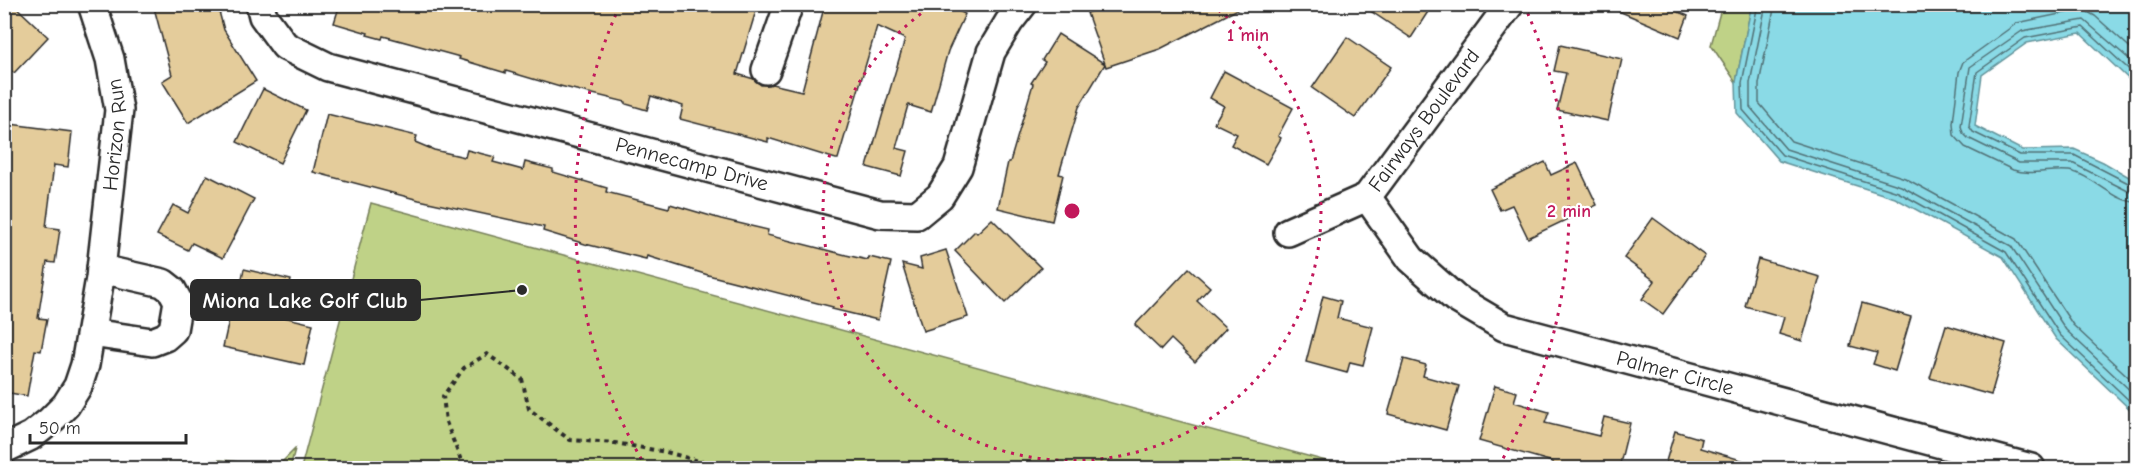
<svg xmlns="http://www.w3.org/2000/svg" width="2141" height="473" viewBox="0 0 2141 473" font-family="'Comic Neue',sans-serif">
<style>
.green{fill:#bfd287;stroke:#757e59;stroke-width:1.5}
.water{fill:#8adae6;stroke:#64949b;stroke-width:1.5}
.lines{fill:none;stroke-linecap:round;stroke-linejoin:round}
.shore{stroke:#517176;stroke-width:1.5}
.building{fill:#e4cc9b;stroke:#2b2b2b;stroke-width:1.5}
.minor-casing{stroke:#2b2b2b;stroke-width:32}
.path{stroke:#2b2b2b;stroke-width:4;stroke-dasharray:4.5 4.5;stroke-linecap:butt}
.minor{stroke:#fff;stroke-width:27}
.ring{fill:none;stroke:#c2185b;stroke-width:3;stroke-dasharray:3 6}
.labels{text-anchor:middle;stroke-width:4.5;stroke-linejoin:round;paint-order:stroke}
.street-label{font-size:21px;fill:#2b2b2b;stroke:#fff}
.centre{fill:#c2185b;stroke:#fff;stroke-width:3}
.ring-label{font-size:18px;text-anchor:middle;font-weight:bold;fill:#c2185b;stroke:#fff;stroke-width:4.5;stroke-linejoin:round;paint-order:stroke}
.leader{fill:none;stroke:#2b2b2b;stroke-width:2}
.callout-dot{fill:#2b2b2b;stroke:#fff;stroke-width:2}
.callout{fill:#2b2b2b;stroke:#2b2b2b;stroke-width:2}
.callout-label{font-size:22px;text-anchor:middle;font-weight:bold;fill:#fff}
</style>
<rect width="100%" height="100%" fill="#fff"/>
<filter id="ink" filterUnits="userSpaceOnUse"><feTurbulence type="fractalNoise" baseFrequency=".0167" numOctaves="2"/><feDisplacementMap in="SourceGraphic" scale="12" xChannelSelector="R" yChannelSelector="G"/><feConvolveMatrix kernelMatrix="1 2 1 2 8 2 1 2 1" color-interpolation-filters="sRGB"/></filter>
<g filter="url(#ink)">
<g class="green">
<polygon points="1722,5 1754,5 1751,8 1736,82 1711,45"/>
<polygon points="371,203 1352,468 301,468"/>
<polygon points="295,449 290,468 122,468 129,465 221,460 278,466"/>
</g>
<polygon class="water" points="1754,5 2136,5 2136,86 2080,33 2027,43 1982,75 1975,126 2022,150 2074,149 2103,162 2136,181 2136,415 2056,339 2003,257 1895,198 1779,161 1737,113 1736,82 1751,8"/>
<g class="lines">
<g class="shore">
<polyline points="1758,4 1742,83 1743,110 1782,155 1898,192 2006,252 2060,335 2136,407"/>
<polyline points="1766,4 1750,83 1750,107 1786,149 1901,186 2011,246 2066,330 2136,396"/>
<polyline points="1775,4 1759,84 1759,103 1791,141 1905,178 2016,239 2073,325 2136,384"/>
<path d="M 2136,53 L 2095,16 L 2086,11 L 2079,10 L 2017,23 L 1963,62 L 1959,72 L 1953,123 L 1954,135 L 1965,147 L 2013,170 C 2031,176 2050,169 2069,171 C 2093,175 2112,201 2136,202"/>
<polyline points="2136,65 2084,20 2022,31 1970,67 1961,126 1963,133 1968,138 2019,163 2072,163 2128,191 2136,193"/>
<polyline points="2136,76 2083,27 2025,38 1977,72 1969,126 1973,132 2020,155 2074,155 2132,185 2136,185"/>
</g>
</g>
<g class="building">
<polygon points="4,4 13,4 48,37 14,73 4,65"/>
<polygon points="153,4 217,4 224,30 256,81 188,123 162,81 172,75"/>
<polygon points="340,4 758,4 737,74 754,79 761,85 772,84 802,91 825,4 944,4 965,14 948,51 931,112 908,105 896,148 908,151 901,176 867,167 905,39 877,26 838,159 836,159 768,138 768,142 680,119 683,106 651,96 647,110 626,104 626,102 560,86 560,87 506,71 506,73 459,59 460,57 383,36 382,39 367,35 368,33 334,23"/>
<polygon points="1111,4 1248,4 1160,49 1106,67 1105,64 1079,107 1059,174 1063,175 1052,221 998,208 1008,162 1010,162 1033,84 1031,83 1045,62 1042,60 1058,34 1105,64 1087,13"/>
<polygon points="1360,4 1433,4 1411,38"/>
<polygon points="1602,4 1660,4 1688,16 1680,37"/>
<polygon points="1347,37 1391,67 1355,118 1312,88"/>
<polygon points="1560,45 1622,59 1608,121 1557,110 1566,73 1554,71"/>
<polygon points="1224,71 1293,108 1278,136 1281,138 1266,164 1231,145 1237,134 1214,123 1224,106 1210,98"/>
<polygon points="263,89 306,110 280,163 237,142"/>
<polygon points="327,114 417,136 415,142 434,150 465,157 467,150 495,157 493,162 523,170 525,162 553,169 553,172 607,188 606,192 669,208 670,204 721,219 768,230 767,235 846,255 868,260 869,257 891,262 878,320 832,309 833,307 708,275 647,256 646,259 585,244 543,231 544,227 419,200 313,172"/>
<polygon points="10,124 72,132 68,167 54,165 46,227 60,229 55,263 47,262 38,318 47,319 41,351 35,350 27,396 4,392 4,145 8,145"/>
<polygon points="1545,162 1551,175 1577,163 1597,205 1528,238 1512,205 1500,210 1490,189"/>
<polygon points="207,175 254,199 223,258 192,243 188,250 157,235 173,205 188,213"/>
<polygon points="1653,218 1705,256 1663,314 1642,299 1655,281 1624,258"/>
<polygon points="992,219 1041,268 1005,303 955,251 975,231 977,233"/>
<polygon points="946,250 968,317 923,331 902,264 922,269 920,258"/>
<polygon points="1758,259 1820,277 1802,341 1779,334 1784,317 1745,306"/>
<polygon points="1189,268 1210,287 1197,301 1226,328 1195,362 1171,339 1161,350 1135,325"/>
<polygon points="244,269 291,280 283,317 313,324 304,365 223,347 229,320 233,321"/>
<polygon points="1323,296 1341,301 1337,318 1373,327 1363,365 1350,362 1347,373 1306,362"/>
<polygon points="1862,303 1911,317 1895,371 1873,364 1877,353 1850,346"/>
<polygon points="1946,325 2006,343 1991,395 1930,378"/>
<polygon points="1404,359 1426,365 1423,376 1459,386 1446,430 1388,414"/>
<polygon points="1495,386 1517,392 1514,402 1549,412 1545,423 1599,436 1604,417 1630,423 1619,468 1551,468 1553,462 1479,441"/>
<polygon points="1675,431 1702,439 1700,448 1755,464 1754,468 1664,468"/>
</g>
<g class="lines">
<defs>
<g id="minor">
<path id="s1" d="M 260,4 L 263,16 L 285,46 L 328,67 L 880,214 L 917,215 L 940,196 L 958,167 L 991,52 L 1009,22 L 1023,4"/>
<polyline points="766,70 789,4"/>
<path id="s2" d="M 1367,197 L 1411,259 L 1455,298 L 1504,327 L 2031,468"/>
<path id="s3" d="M 1288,232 L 1367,197 L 1510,4"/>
<polyline points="91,333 152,342 165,337 173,330 178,301 172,290 163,283 101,269"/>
<path id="s4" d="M 4,449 L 31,436 L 50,421 L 66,405 L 78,386 L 85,365 L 100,278 L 119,110 L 110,59 L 92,4"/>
</g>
</defs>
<use href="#minor" class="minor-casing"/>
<polyline class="path" points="464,468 446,422 443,396 464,368 487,354 522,379 529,409 570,440 615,443 666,452 725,468"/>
<use href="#minor" class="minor"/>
</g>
</g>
<g class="ring">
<path d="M1211 5A249 249 0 1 1 933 5"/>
<path d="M646 467A497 497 0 0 1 620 5M1524 5A497 497 0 0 1 1498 467"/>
</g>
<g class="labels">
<g class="street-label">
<text dy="7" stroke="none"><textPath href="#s3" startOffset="182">Fairways Boulevard</textPath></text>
<text dy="7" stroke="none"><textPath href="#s4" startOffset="354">Horizon Run</textPath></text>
<text dy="7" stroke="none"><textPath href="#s1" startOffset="474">Pennecamp Drive</textPath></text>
<text dy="7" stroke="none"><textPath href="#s2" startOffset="369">Palmer Circle</textPath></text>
</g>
</g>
<circle cx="1072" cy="211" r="9" class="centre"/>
<g class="ring-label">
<text x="1248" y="41">1 min</text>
<text x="1569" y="217">2 min</text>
</g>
<path class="leader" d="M522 290L420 300"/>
<circle class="callout-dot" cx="522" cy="290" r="6"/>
<rect class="callout" x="191" y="280" width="229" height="40" rx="6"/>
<g class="callout-label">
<text x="305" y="308">Miona Lake Golf Club</text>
</g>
<rect width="2141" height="473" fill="none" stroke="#fff" stroke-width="24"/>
<rect x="12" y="12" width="2117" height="449" fill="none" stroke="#2b2b2b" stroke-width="2" filter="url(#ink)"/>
<path d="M30 434v9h156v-9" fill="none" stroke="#2b2b2b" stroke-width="3"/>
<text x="39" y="434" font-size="18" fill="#2b2b2b" stroke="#ffffff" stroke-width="4.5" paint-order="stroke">50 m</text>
</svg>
